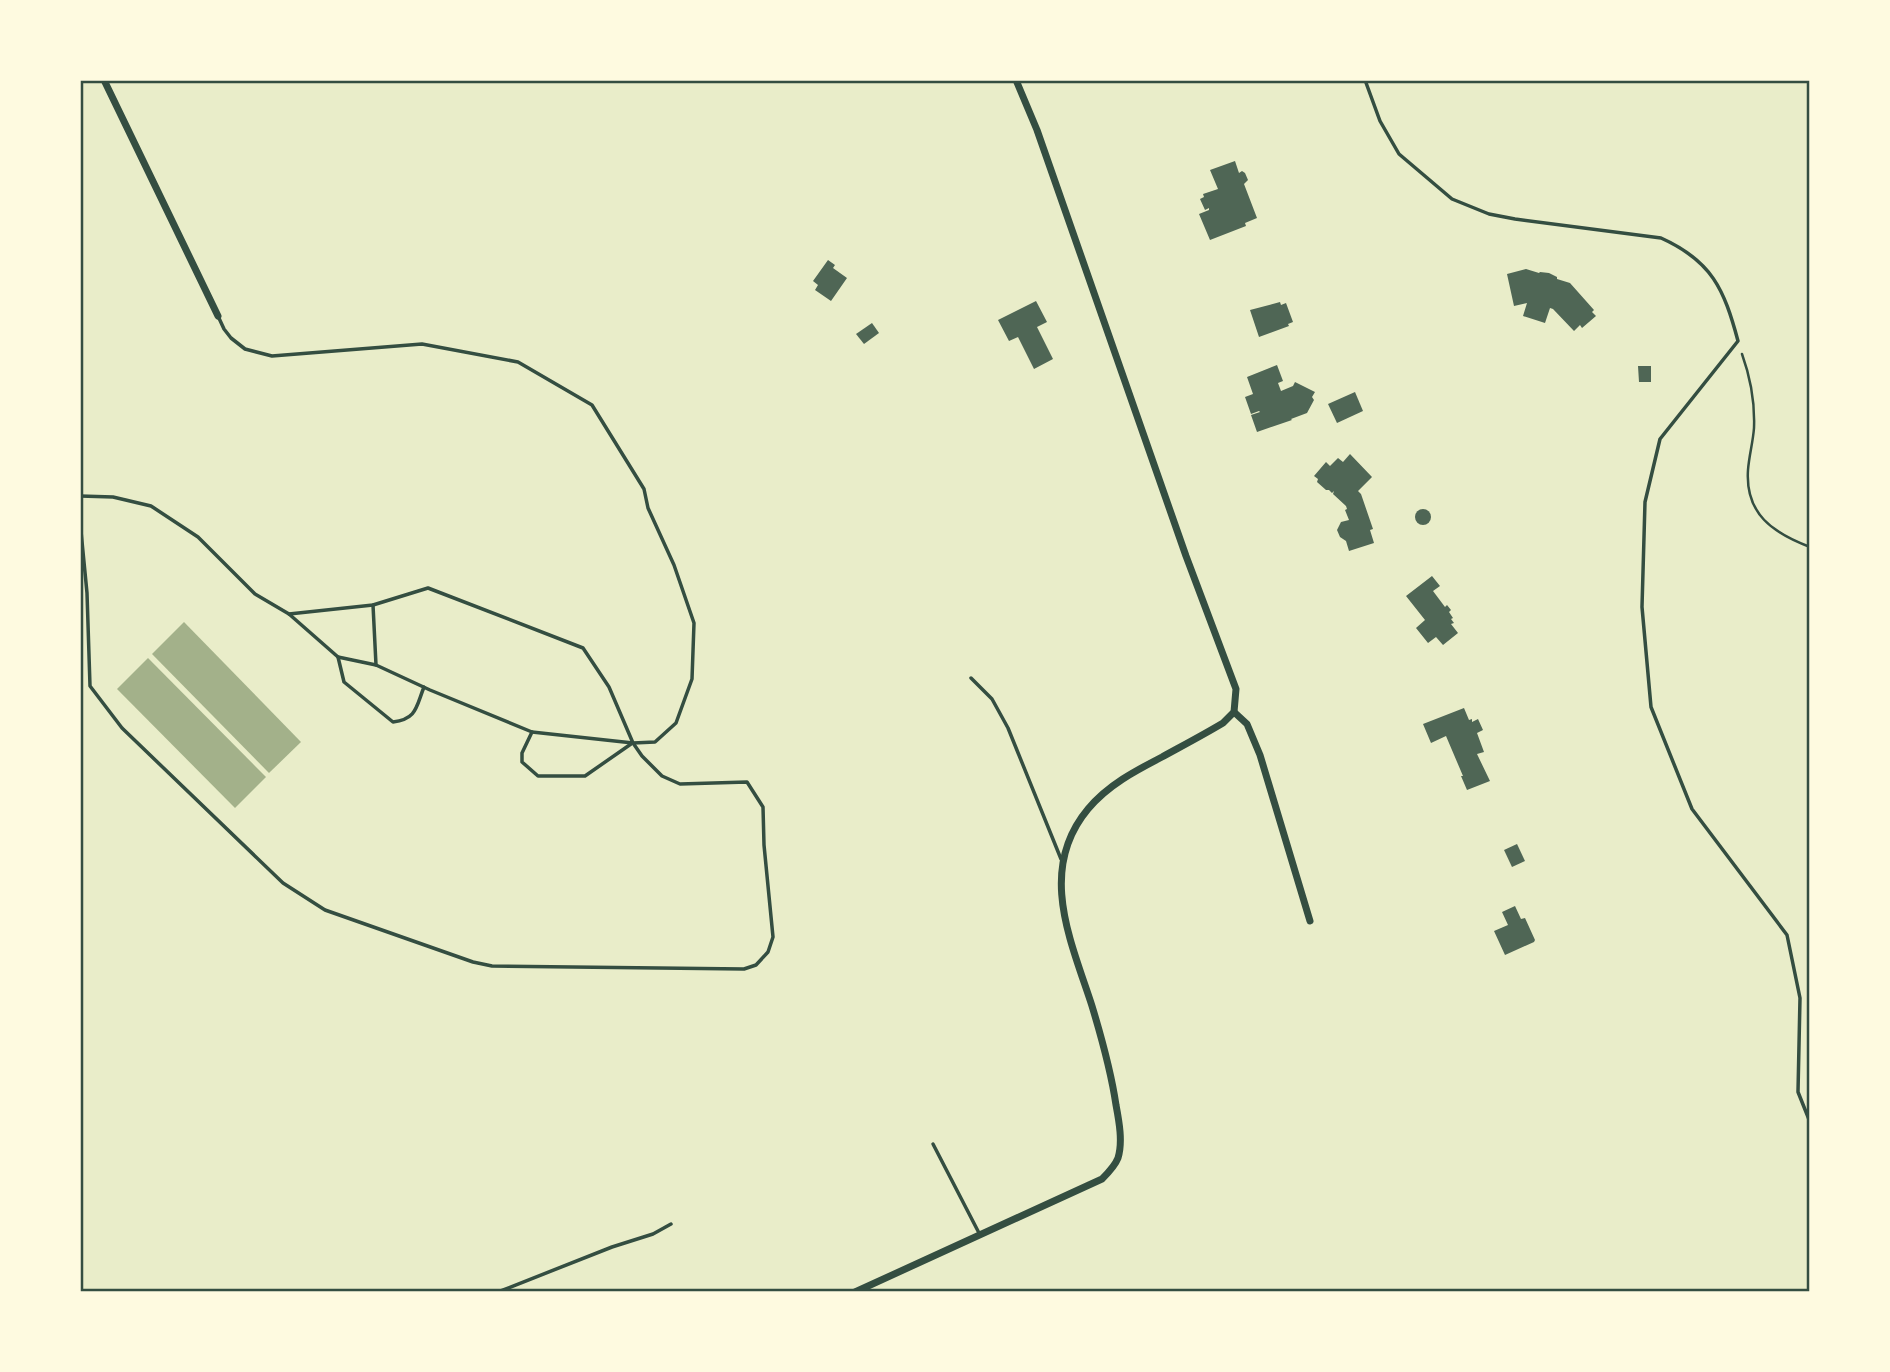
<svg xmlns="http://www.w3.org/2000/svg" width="1890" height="1372" viewBox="0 0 1890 1372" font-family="'IBM Plex Sans',sans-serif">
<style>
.water{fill:#a3b18a}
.building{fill:#4f6655}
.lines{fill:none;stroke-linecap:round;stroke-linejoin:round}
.path{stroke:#344e41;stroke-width:2.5}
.service{stroke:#344e41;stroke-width:3.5}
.minor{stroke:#344e41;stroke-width:7}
.neatline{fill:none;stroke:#344e41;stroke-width:2.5}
</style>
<rect width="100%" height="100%" fill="#e9edc9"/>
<g class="water">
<polygon points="184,622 301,742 269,773 152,654"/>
<polygon points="148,658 266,777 235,808 117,689"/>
</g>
<g class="building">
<polygon points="1235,161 1239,173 1242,171 1245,173 1248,180 1244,184 1257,218 1245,223 1246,226 1210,240 1199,214 1209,210 1209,208 1205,210 1200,199 1204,197 1203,194 1218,189 1210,170"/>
<polygon points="828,260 835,265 833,268 847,278 831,301 815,290 818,285 813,281"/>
<polygon points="1526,269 1539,273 1540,272 1549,273 1557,277 1557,279 1570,283 1594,310 1592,312 1596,316 1582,328 1580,325 1574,331 1553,309 1550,308 1545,323 1523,316 1527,303 1514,306 1507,274"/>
<polygon points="1036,301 1047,322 1037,327 1053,359 1034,369 1018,337 1009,341 998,320"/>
<polygon points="1280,302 1281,305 1286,303 1293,322 1288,324 1289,326 1259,337 1250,310"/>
<polygon points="872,323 879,333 864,344 856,334"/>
<polygon points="1277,365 1283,381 1278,383 1281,391 1293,386 1295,382 1315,392 1312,397 1314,400 1307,413 1291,419 1292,420 1257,432 1251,415 1260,412 1259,411 1251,414 1245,397 1253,394 1247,377"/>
<polygon points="1638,366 1651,366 1651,382 1639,382"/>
<polygon points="1355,392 1363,411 1337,423 1328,404"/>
<polygon points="1350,454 1372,477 1358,491 1361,494 1373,529 1370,530 1374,543 1349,551 1346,541 1340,537 1337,530 1341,522 1349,520 1345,510 1347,509 1346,506 1333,494 1334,491 1332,493 1329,490 1326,490 1317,482 1318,479 1314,476 1326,462 1330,466 1338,458 1343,462"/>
<circle cx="1423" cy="517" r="8"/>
<polygon points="1432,576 1440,586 1433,591 1445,607 1447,605 1451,610 1449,612 1453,618 1451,619 1454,623 1451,624 1458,633 1443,645 1436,637 1428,643 1416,628 1425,620 1406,596"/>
<polygon points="1464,708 1469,720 1472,719 1472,722 1478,719 1483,730 1477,733 1484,752 1477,754 1490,781 1467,790 1461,776 1463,776 1446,736 1431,743 1423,724"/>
<polygon points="1517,844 1525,861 1512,867 1504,850"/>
<polygon points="1515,906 1521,919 1525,918 1535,940 1534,942 1505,955 1494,931 1508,925 1502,912"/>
</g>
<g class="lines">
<path class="path" d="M 1742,354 C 1751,379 1755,402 1754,428 C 1753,442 1749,456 1748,470 C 1745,514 1773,533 1810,547"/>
<g class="service">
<path d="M 1365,80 L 1380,121 L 1399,154 L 1452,199 L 1489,214 L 1515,219 L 1661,238 C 1712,261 1724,289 1738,341 L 1660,439 L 1645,502 L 1642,607 L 1651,707 L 1692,809 L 1787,935 L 1800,998 L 1798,1092 L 1810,1122"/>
<polyline points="80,496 113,497 151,506 198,537 255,594 289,614 373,605 428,588 583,648 609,687 633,743 655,742 676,723 692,679 694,623 674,565 648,508 644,489 592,405 518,362 422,344 272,356 245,349 231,338 224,329 218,316"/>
<polyline points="80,521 87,593 90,686 122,728 283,883 325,910 473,962 492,966 744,969 756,965 768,952 773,937 764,845 763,807 747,782 680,784 662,776 642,756 633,743 532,732 430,690 376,665 338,657 289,614"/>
<polyline points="373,605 376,665"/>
<path d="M 338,657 L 344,682 L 393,722 C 417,719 416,707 424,687"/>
<polyline points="971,678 992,699 1008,728 1061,859"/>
<polyline points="532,732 522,753 522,762 538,776 585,776 631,744"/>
<polyline points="933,1144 979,1233"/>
<polyline points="498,1292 612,1247 653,1234 671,1224"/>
</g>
<g class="minor">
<polyline points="104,80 218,316"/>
<polyline points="1234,712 1247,724 1260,755 1310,921"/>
<path d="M 855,1292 L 1102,1179 C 1108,1173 1115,1166 1118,1158 C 1123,1142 1119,1121 1116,1105 C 1111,1071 1102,1039 1092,1006 C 1071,941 1037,870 1088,809 C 1108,785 1135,771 1162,757 C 1182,746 1203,735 1223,723 L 1234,712 L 1236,689 L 1186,556 L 1037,130 L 1016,80"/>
</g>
</g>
<rect width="1890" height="1372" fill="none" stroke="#fefae0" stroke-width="164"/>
<rect x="82" y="82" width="1726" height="1208" class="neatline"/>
</svg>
